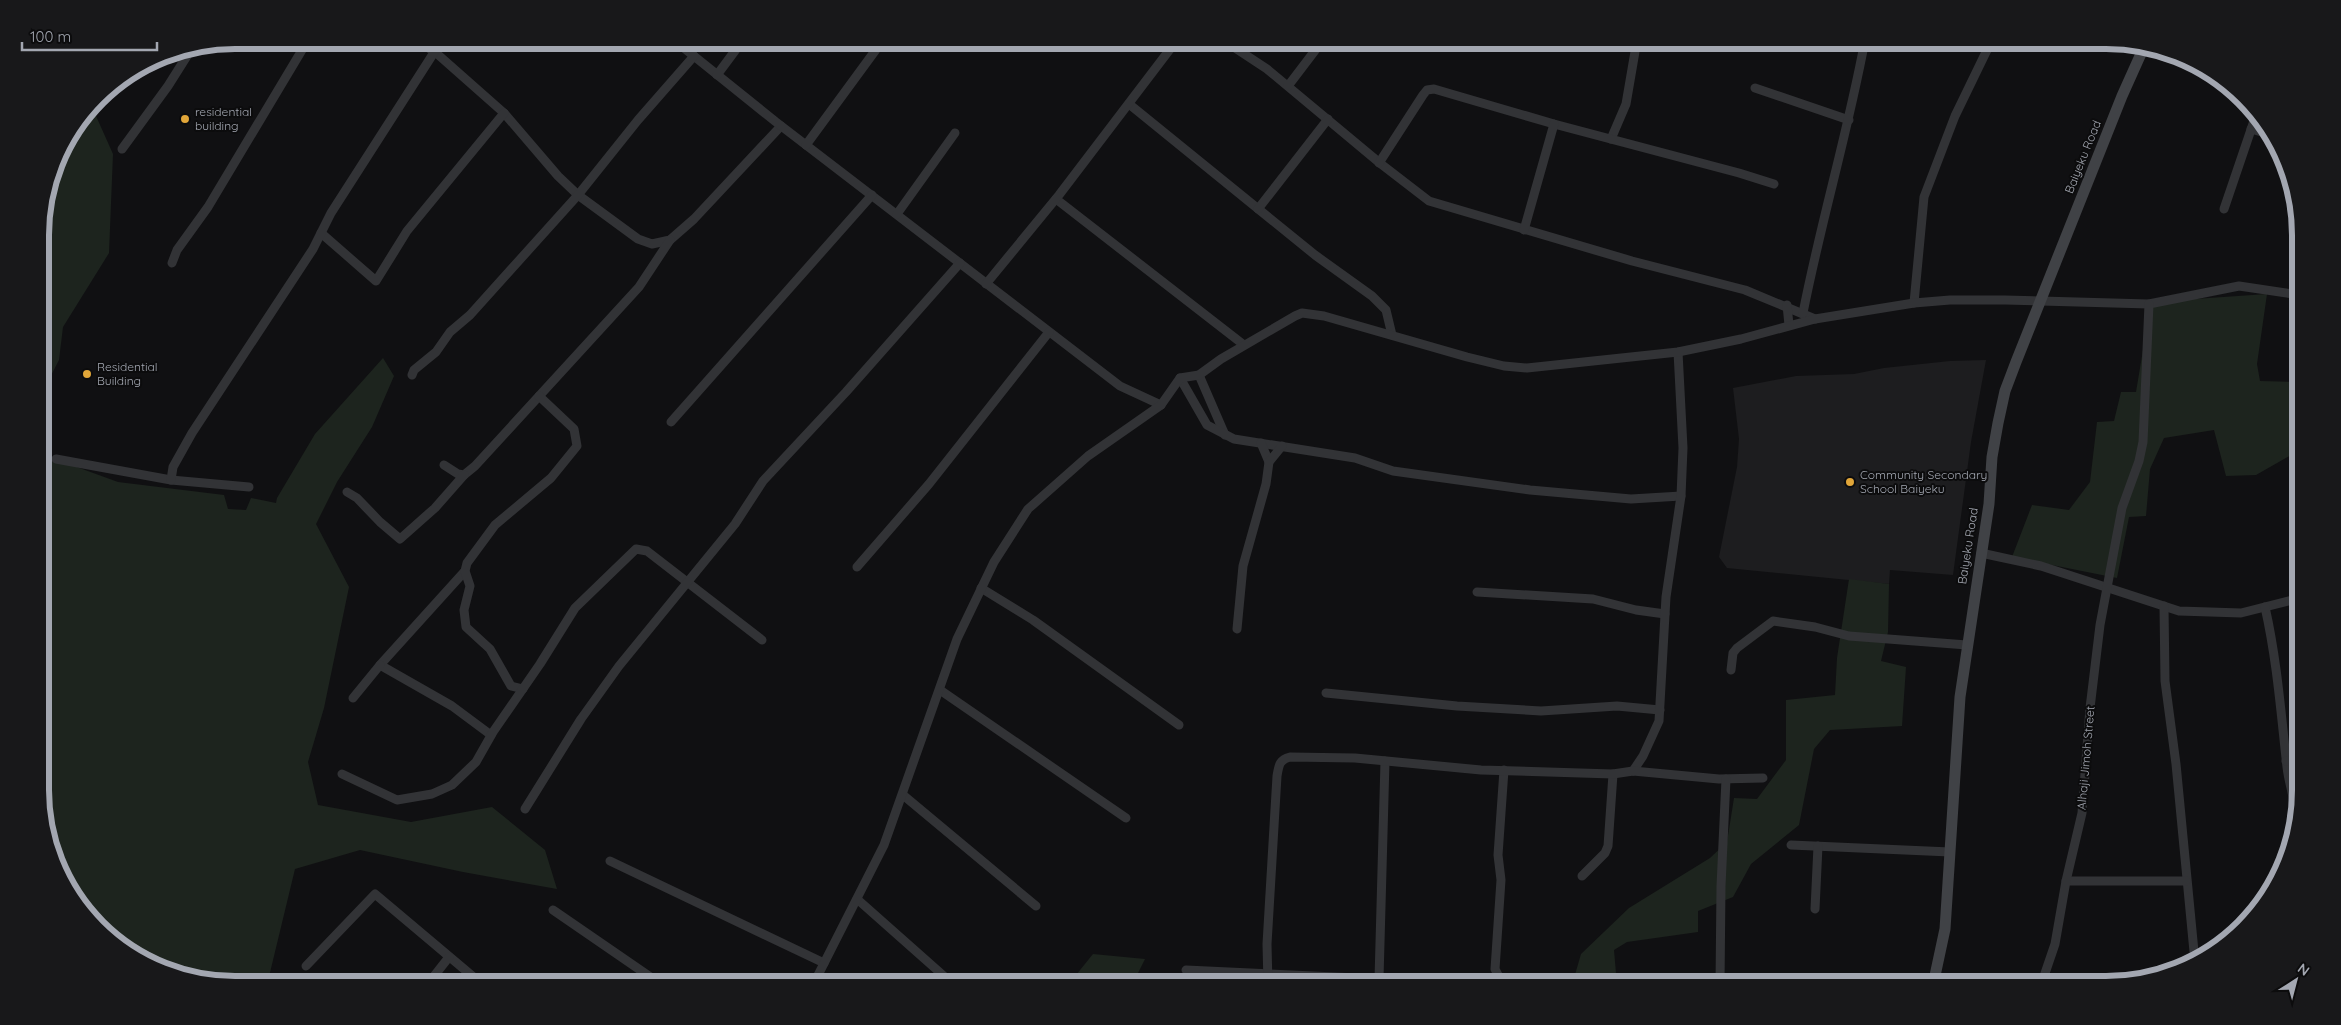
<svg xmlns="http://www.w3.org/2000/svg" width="2341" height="1025" viewBox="0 0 2341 1025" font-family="Quicksand,sans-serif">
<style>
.built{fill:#1d1d1f}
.green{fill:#1d241e}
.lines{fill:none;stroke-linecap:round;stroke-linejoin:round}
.minor{stroke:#323336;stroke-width:9}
.secondary{stroke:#404246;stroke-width:11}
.poi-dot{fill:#e1a639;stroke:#0c0c0d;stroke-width:2}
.labels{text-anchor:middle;stroke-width:4;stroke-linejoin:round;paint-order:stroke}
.poi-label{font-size:12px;fill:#a3a7b1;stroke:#0c0c0d;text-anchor:start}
.street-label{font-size:12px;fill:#a3a7b1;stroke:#0c0c0d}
.rim{fill:none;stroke:#a3a7b1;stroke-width:6}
</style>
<rect width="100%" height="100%" fill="#101012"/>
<polygon class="built" points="1986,360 1971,442 1953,575 1890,570 1889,584 1727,568 1719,557 1737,467 1739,439 1733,388 1796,376 1854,374 1884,368 1950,361"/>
<g class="green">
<polygon points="92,107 113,154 109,253 63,327 59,360 41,395 40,221 60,148"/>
<polygon points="2267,294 2257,364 2260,381 2300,382 2300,450 2256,475 2226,476 2214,430 2164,438 2150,469 2146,516 2129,517 2117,578 2012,557 2032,505 2069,510 2090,482 2097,422 2114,421 2121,392 2136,392 2151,302"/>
<polygon points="383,358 394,376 372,427 337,482 316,524 349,587 324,708 308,762 318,805 411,822 492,807 545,850 557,889 463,872 360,850 295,869 267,985 234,985 160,970 116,945 80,909 55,865 42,816 41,454 118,482 224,495 228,509 246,510 251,498 276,503 277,498 315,434"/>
<polygon points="1849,579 1889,584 1888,632 1881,661 1906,667 1902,726 1830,730 1814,749 1799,825 1751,864 1733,897 1698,911 1698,932 1627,942 1614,950 1617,985 1572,985 1581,954 1629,908 1710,858 1727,842 1734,798 1757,799 1786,760 1786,700 1835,695 1837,658"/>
<polygon points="1093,954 1145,959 1132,985 1068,985"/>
</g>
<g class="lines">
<g class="minor">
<polyline points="415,40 435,52 504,113 558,176 578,195 638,239 652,244 670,240 694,219 781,126"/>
<polyline points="674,40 776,122 1120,386 1161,405"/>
<polyline points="1223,40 1267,69 1381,164 1429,201 1632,261 1745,290 1815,319"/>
<polyline points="717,75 743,40"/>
<polyline points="1288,86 1323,40"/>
<polyline points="1755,88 1849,120"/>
<polyline points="1129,104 1315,255 1372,296 1386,310 1392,335"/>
<polyline points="2251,129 2272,135"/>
<polyline points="1611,139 1626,104 1637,40"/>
<polyline points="806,145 883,40"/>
<polyline points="122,149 168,86 192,48"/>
<polyline points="1379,163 1423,95 1427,90 1434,89 1554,124 1739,173 1774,184"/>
<polyline points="1056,199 1244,345"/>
<polyline points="1258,209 1328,119"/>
<polyline points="2224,209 2257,112"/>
<polyline points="897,214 955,133"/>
<polyline points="1524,230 1554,124"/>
<polyline points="321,233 376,281 407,231 504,113"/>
<polyline points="172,263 177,250 208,207 308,40"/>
<polyline points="986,284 1059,195 1177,40"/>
<polyline points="1914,303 1924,197 1955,116 1987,50"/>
<polyline points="1787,305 1789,325"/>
<path d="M 1803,313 C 1821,221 1848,132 1865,40"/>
<polyline points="412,375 414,370 436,352 450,332 470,315 578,195 638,120 694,56"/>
<polyline points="1199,375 1225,435"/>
<polyline points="1180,378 1207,425 1234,439 1355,458 1393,471 1530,490 1631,499 1681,496"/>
<polyline points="671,422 872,195"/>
<polyline points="1261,443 1269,462"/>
<polyline points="56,459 171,480 249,487"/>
<polyline points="444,465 458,474 464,475 475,466 639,287 670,240"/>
<polyline points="171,480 173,467 192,433 313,249 331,213 442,40"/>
<polyline points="347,492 357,498 380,522 400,539 435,508 464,475"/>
<polyline points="1981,553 2041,566 2179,611 2241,613 2300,598"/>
<polyline points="857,567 929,484 1049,332"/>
<polyline points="465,571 380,665 452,706 491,735"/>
<polyline points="981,588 1033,620 1179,725"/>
<polyline points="1477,592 1593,599 1636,610 1665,614"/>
<polyline points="2164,606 2165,681 2176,764 2195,962"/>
<path d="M 2265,607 C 2277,660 2281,714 2287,767 C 2289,786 2296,799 2295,819"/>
<polyline points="1237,629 1243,566 1266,484 1269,462 1282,446"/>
<polyline points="1731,670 1733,653 1737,648 1773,621 1815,627 1849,636 1967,645"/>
<polyline points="523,689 511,686 490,649 466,627 464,610 470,586 465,571 467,563 495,525 551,478 577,446 574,429 539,396"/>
<polyline points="940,690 1126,818"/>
<polyline points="1326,693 1457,706 1541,711 1617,706 1660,710"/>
<polyline points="353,698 380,665"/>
<polyline points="2286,761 2301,758"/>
<polyline points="1633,771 1643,756 1659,721 1666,597 1681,496 1683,448 1678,352"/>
<polyline points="342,774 397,800 432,794 452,785 476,762 493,732 540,664 575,608 636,549 647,551 762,640"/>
<polyline points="903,795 1036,906"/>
<polyline points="525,809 581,719 619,666 735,524 763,481 846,392 960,263"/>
<polyline points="1791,845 1950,852"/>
<polyline points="610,861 824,963"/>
<polyline points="1582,876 1605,853 1608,846 1613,774"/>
<polyline points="2066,881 2186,881"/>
<polyline points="857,899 954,985"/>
<polyline points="1815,909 1818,846"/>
<polyline points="553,910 662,985"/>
<polyline points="306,966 375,894 483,985"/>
<polyline points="1186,970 1379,979 1468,982 1506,978 1629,985"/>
<polyline points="1379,979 1385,761"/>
<polyline points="1500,979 1495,969 1501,880 1498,855 1504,770"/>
<polyline points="427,985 449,957"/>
<polyline points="813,985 884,845 957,639 994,562 1028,509 1088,456 1161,405 1180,378 1199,375 1221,359 1295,316 1302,313 1324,316 1467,357 1504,366 1527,368 1678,352 1741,339 1815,319 1914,303 1950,300 2005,300 2149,304 2239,286 2300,295"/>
<path d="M 1268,985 L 1267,944 L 1277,776 C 1279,765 1279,760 1290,757 L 1355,758 L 1481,770 L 1613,774 L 1633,771 L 1719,779 L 1763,778"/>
<polyline points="1720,985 1721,886 1726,779"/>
<polyline points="2041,985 2055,944 2066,881 2082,813 2090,708 2100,625 2122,508 2139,461 2143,442 2149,304"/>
</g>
<polyline class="secondary" points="1933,985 1945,929 1960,697 1989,504 1992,457 1998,423 2005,391 2016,362 2122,96 2144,47"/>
</g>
<g class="poi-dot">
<circle cx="185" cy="119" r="5"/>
<circle cx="87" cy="374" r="5"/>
<circle cx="1850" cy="482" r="5"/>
</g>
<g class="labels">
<g class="poi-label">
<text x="195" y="116">residential<tspan x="195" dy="14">building</tspan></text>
<text x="97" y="371">Residential<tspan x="97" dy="14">Building</tspan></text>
<text x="1860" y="479">Community Secondary<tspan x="1860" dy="14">School Baiyeku</tspan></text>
</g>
<g class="street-label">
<text transform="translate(2083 157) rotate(-68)" y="4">Baiyeku Road</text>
<text transform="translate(1968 546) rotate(-81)" y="4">Baiyeku Road</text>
<text transform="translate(2086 758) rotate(-85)" y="4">Alhaji Jimoh Street</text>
</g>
</g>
<path d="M0 0H2341V1025H0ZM235 49H2106A186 186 0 0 1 2292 235V790A186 186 0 0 1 2106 976H235A186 186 0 0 1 49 790V235A186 186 0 0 1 235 49Z" fill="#18181a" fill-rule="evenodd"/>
<path class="rim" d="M235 49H2106A186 186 0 0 1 2292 235V790A186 186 0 0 1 2106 976H235A186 186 0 0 1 49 790V235A186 186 0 0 1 235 49Z"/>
<g transform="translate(2296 980) rotate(36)" stroke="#0c0c0d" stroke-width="4" paint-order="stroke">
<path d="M0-4L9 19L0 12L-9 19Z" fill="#a3a7b1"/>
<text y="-8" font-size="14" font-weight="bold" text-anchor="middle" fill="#a3a7b1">N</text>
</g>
<path d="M22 42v8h135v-8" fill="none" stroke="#a3a7b1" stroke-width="2.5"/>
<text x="30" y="42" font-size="15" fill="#a3a7b1" stroke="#0c0c0d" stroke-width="4" paint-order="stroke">100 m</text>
</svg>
